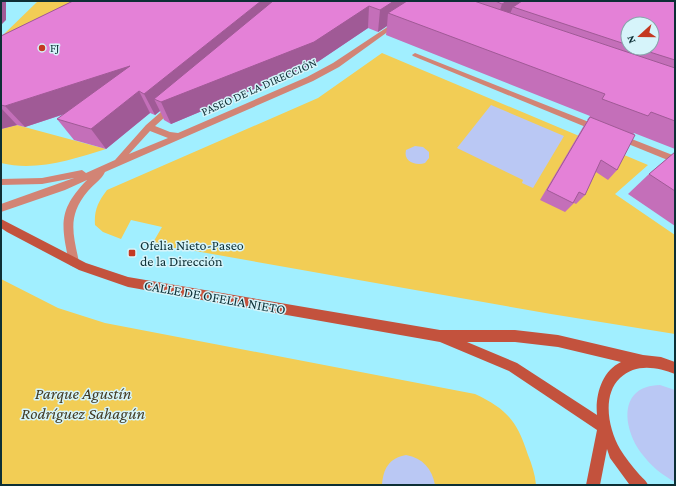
<svg xmlns="http://www.w3.org/2000/svg" width="676" height="486" viewBox="0 0 676 486" font-family="'Crimson Pro',serif">
<style>
.green{fill:#f2cd55}
.water{fill:#bac8f4}
.lines{fill:none;stroke-linecap:round;stroke-linejoin:round}
.lane{fill:#d28475;fill-rule:evenodd}
.street{fill:#d28475;fill-rule:evenodd}
.secondary{fill:#c3523d;fill-rule:evenodd}
.wall{fill:#c46fb9;fill-rule:evenodd}
.shaded-wall{fill:#a05a96}
.building{fill:#e481d7;stroke:#a05a96}
.poi-dot{fill:#c43821;stroke:#d6f4fa;stroke-width:1.5}
.labels{text-anchor:middle;stroke-width:3;stroke-linejoin:round;paint-order:stroke}
.far-poi-label{font-size:12px;fill:#0d2f35;stroke:#d6f4fa;text-anchor:start}
.far-street-label{font-size:12px;fill:#0d2f35;stroke:#d6f4fa}
.poi-label{font-size:14px;fill:#0d2f35;stroke:#d6f4fa;text-anchor:start}
.street-label{font-size:14px;fill:#0d2f35;stroke:#d6f4fa}
.near-park-label{font-size:17px;font-style:italic;fill:#433c25;stroke:#d6f4fa}
</style>
<rect width="100%" height="100%" fill="#a1efff"/>
<g class="green">
<polygon points="38,1 97,1 1,37"/>
<path d="M 382,53 L 648,165 L 615,194 L 675,235 L 675,334 L 551,314 L 184,249 L 151,246 L 162,227 L 131,220 L 121,239 L 103,232 L 95,225 C 94,210 98,202 107,190 L 318,98 Z"/>
<path d="M 17,125 L 106,149 C 73,159 36,172 1,163 L 1,129 Z"/>
<path d="M 1,279 L 58,308 L 105,323 L 475,394 C 507,409 517,421 528,455 C 532,465 535,474 536,485 L 1,485 Z"/>
</g>
<g class="water">
<polygon points="491,105 564,136 533,188 522,183 523,180 457,148"/>
<path d="M 415,146 L 423,147 L 429,152 L 429,158 L 425,163 C 416,166 403,162 406,150 Z"/>
<path d="M 660,385 L 675,390 L 675,482 C 662,475 651,466 642,454 C 623,429 617,386 660,385 Z"/>
<path d="M 406,455 C 423,458 432,469 435,485 L 382,485 C 383,469 389,458 406,455 Z"/>
</g>
<g class="lines">
<g class="lane">
<polygon points="415,53 599,126 600,128 596,131 593,130 413,56 412,55"/>
<polygon points="619,134 675,156 675,163 616,139 615,137"/>
</g>
<path class="street" d="M 398,20 L 401,22 L 400,23 L 339,67 L 313,81 L 105,172 C 102,179 94,184 88,191 C 67,216 73,233 79,262 L 78,265 L 74,267 L 70,265 L 69,262 C 61,224 58,210 87,180 L 65,190 L 1,212 L 1,204 L 74,178 L 42,184 L 1,185 L 1,179 L 42,178 L 82,170 L 86,173 L 115,160 L 146,125 L 169,105 L 175,105 L 176,107 L 155,126 L 170,132 L 178,133 L 307,77 L 333,63 ZM 150,131 L 168,138 L 129,154 Z"/>
<path class="secondary" d="M 1,219 L 86,263 L 128,277 L 440,330 L 515,330 L 558,335 L 643,355 L 661,357 L 675,362 L 675,374 C 657,367 636,363 620,378 C 602,395 608,428 620,449 C 625,457 632,466 638,473 C 642,478 646,480 648,485 L 629,484 L 610,458 L 607,449 L 600,485 L 586,485 L 597,430 L 509,371 L 440,342 L 128,287 L 79,270 L 7,232 L 1,228 ZM 467,342 L 515,342 L 558,347 L 621,362 C 602,371 595,395 597,415 L 517,363 Z"/>
</g>
<g class="wall">
<path d="M 73,1 L 675,1 L 675,149 L 634,133 L 617,170 L 608,180 L 596,172 L 585,195 L 576,204 L 574,203 L 565,212 L 540,200 L 583,127 L 588,120 L 587,120 L 590,116 L 386,35 L 387,26 L 378,32 L 368,28 L 316,63 L 171,124 L 164,120 L 160,111 L 155,115 L 150,113 L 106,149 L 74,140 L 57,119 L 65,114 L 25,127 L 17,125 L 1,129 L 1,36 ZM 628,24 L 652,48 L 628,48 Z"/>
<polygon points="675,152 675,226 628,194 649,174"/>
</g>
<g class="shaded-wall">
<polygon points="1,1 6,1 6,20 1,25"/>
<polygon points="261,1 290,1 369,6 368,28 316,63 171,124 161,102 154,99 160,111 155,115 144,94"/>
<polygon points="394,1 422,1 388,13 387,26 378,32 380,10"/>
<polygon points="507,1 532,1 513,7 509,16 495,25 502,4"/>
<polygon points="130,66 142,88 25,127 5,106"/>
<polygon points="139,91 150,113 106,149 91,129"/>
<polygon points="1,108 17,125 1,129"/>
</g>
<g class="building">
<polygon points="73,1 261,1 144,94 139,91 91,129 57,119 130,66 5,106 1,105 1,36"/>
<polygon points="273,1 394,1 380,10 369,6 314,42 161,102 154,99"/>
<polygon points="407,1 474,1 675,68 675,121 651,112 648,116 602,99 605,94 388,13"/>
<polygon points="495,1 507,1 502,4"/>
<polygon points="522,1 675,1 675,60 637,48 652,48 652,24 628,24 628,45 513,7"/>
<polygon points="590,117 635,135 617,170 601,160 585,195 579,192 573,203 547,190"/>
<polygon points="675,152 675,191 649,174"/>
</g>
<g class="poi-dot">
<circle cx="42" cy="48" r="4"/>
<rect x="128" y="249" width="8" height="8" rx="2"/>
</g>
<g class="labels">
<g class="far-poi-label">
<text x="50" y="52">FJ</text>
</g>
<g class="far-street-label">
<text transform="translate(259 87) rotate(-24)" y="4">PASEO DE LA DIRECCIÓN</text>
</g>
<g class="poi-label">
<text x="140" y="250">Ofelia Nieto-Paseo<tspan x="140" dy="16">de la Dirección</tspan></text>
</g>
<g class="street-label">
<text transform="translate(215 297) rotate(10)" y="5">CALLE DE OFELIA NIETO</text>
</g>
<g class="near-park-label">
<text x="83" y="399">Parque Agustín<tspan x="83" dy="20">Rodríguez Sahagún</tspan></text>
</g>
</g>
<rect width="676" height="486" fill="none" stroke="#0d2f35" stroke-width="4"/>
<g transform="translate(640 36) rotate(249)"><circle r="19" fill="#d6f4fa" stroke="#86a5ab"/>
<path d="M0-3L7 15L0 10L-7 15Z" fill="#c43821"/>
<text y="-6" font-size="11" font-weight="bold" text-anchor="middle" fill="#0d2f35">N</text>
</g>
</svg>
